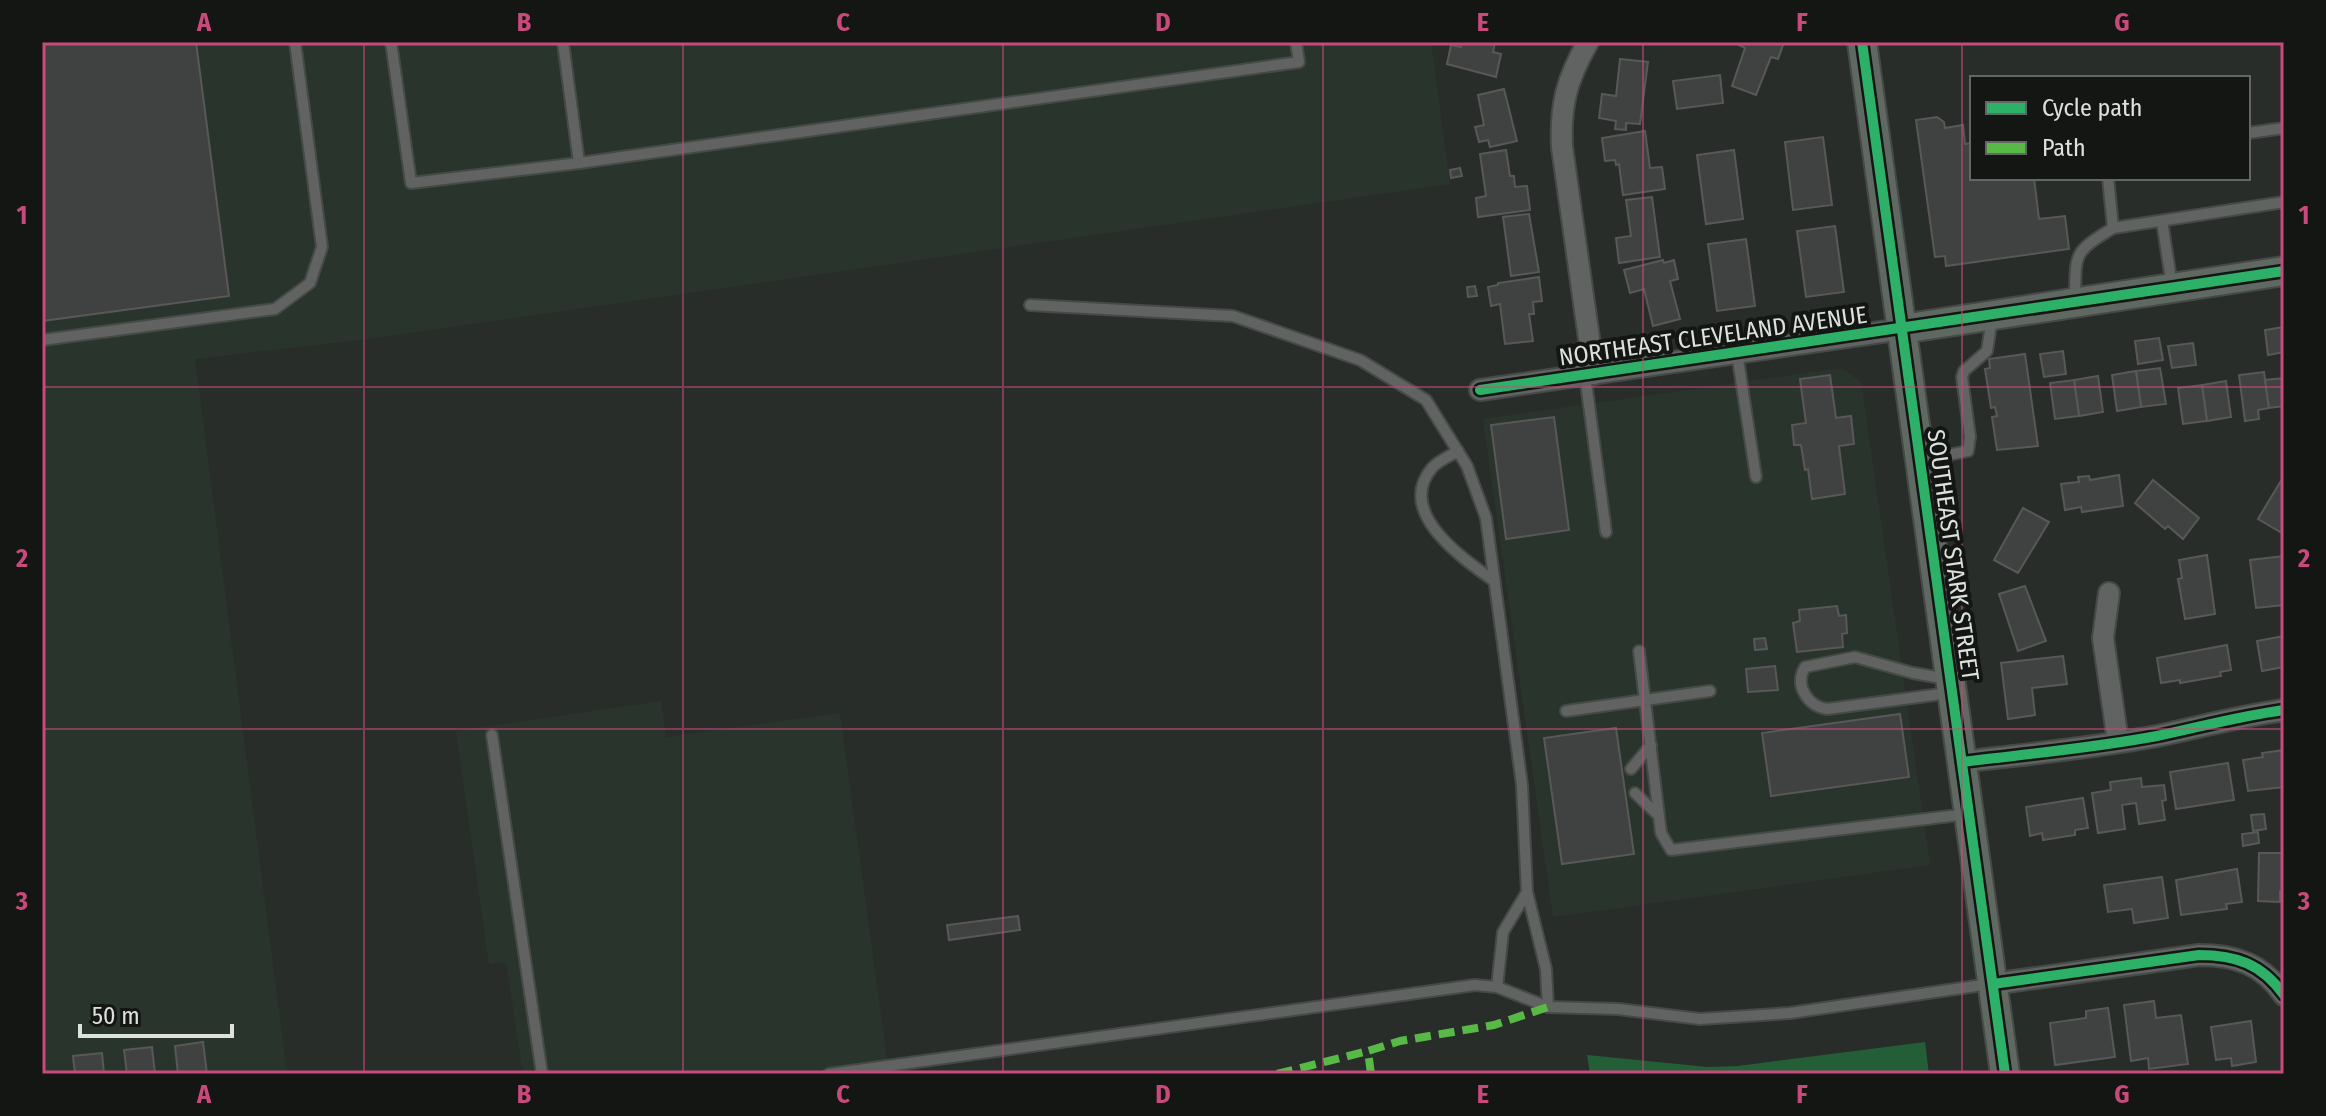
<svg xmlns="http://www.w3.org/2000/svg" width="2326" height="1116" viewBox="0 0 2326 1116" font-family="'Fira Sans Condensed',sans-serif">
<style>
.built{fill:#29352c}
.green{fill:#245e37}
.building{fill:#404141;stroke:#585859;stroke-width:2}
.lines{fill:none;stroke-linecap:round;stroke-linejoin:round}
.lane-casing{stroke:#464a47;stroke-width:14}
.street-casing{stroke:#464a47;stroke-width:24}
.secondary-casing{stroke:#464a47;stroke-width:32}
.lane{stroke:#606361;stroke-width:10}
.street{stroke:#606361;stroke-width:20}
.secondary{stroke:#606862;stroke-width:28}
.quiet{stroke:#58b947;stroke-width:8;stroke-dasharray:16 8;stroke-linecap:butt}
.cycleway-casing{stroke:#131613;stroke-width:15}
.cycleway{stroke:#2db169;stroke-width:10}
.grid{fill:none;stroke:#c84a7c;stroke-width:2;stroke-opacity:0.55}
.labels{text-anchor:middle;stroke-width:8;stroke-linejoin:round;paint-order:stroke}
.street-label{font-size:24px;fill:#dce1dd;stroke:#131613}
.neatline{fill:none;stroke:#c84a7c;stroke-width:3}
.grid-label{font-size:26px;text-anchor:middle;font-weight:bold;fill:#c84a7c}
</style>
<rect width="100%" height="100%" fill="#292d2a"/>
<g class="built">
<polygon points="42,42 1431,42 1450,184 367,339 195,359 287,1074 42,1074"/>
<polygon points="1842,368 1861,382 1930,865 1553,917 1483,419"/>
<polygon points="661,701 666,737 840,713 889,1074 523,1074 506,962 489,964 456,731"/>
</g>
<polygon class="green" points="1925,1042 1929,1074 1590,1074 1587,1055 1708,1067 1738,1066"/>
<g class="building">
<polygon points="42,42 196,42 229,296 42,321"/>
<polygon points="1462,42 1495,42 1493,52 1501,54 1496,77 1447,64 1451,45 1461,47"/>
<polygon points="1733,42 1784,42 1778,59 1771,57 1756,95 1732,86 1745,48"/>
<polygon points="1620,59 1648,62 1640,124 1626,123 1626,130 1615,129 1616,121 1599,118 1602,94 1616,96"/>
<polygon points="1720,75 1723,103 1677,109 1673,81"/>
<polygon points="1504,89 1517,141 1490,147 1488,140 1479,142 1475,127 1484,125 1478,95"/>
<polygon points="1937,117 1944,122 1945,128 1963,125 1965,144 1972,143 1972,178 2034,178 2039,219 2065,216 2069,249 1946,266 1945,256 1935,257 1916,120"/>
<polygon points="1645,131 1650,168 1662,167 1665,189 1623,195 1619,164 1616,165 1615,160 1605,161 1602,138"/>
<polygon points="1823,137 1832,205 1793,210 1785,142"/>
<polygon points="1506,150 1510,176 1514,176 1515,187 1527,186 1530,210 1478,217 1476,198 1486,196 1480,154"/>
<polygon points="1734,150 1743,219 1706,224 1697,155"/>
<polygon points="1460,168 1462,176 1451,178 1450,170"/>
<polygon points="1652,197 1660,257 1619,263 1616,238 1631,236 1626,200"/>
<polygon points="1529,214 1539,272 1511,276 1503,217"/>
<polygon points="1835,226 1844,292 1806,297 1797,231"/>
<polygon points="1746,239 1755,306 1717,311 1708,244"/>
<polygon points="1663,260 1664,263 1674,260 1678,279 1670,281 1680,319 1653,326 1644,289 1630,293 1624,270"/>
<polygon points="1539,277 1542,301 1533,302 1534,314 1529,314 1533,341 1505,344 1500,304 1491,306 1488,287 1498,285 1498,283"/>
<polygon points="1475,286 1477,296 1468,297 1467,287"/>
<polygon points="2284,327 2284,352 2268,355 2265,330"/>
<polygon points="2159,338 2163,360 2138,364 2135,341"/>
<polygon points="2193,343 2196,365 2172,368 2168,346"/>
<polygon points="2063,351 2066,374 2044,377 2040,354"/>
<polygon points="2025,354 2038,446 1997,450 1992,417 1997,416 1995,407 1991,408 1985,369 1990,368 1989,359"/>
<polygon points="2160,368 2166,404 2141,407 2136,371"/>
<polygon points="2136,371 2141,407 2117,411 2112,375"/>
<polygon points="2264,372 2269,408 2258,410 2259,419 2245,421 2239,375"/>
<polygon points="1830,375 1836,418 1851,416 1854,444 1839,446 1845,494 1812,499 1808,469 1805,470 1801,445 1794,445 1792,425 1806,423 1800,379"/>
<polygon points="2098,376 2103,412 2079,416 2074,380"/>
<polygon points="2284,378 2284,406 2269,408 2265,380"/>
<polygon points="2074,380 2079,416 2055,419 2050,383"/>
<polygon points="2226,381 2231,417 2207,421 2202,385"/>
<polygon points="2202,385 2207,421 2183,424 2178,388"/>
<polygon points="1554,417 1569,530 1506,539 1491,425"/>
<polygon points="2119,475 2123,506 2082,512 2081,507 2065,510 2061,484 2079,482 2078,477 2089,476 2090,480"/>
<polygon points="2282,479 2284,480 2282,533 2258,519"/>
<polygon points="2153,480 2199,518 2183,539 2168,526 2165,529 2135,503"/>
<polygon points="2023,508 2049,522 2018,573 1994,560"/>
<polygon points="2207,555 2215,614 2185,619 2178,579 2182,578 2179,560"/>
<polygon points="2284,556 2284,605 2256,608 2250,560"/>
<polygon points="2025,586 2046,641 2018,651 1999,594"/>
<polygon points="1837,606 1839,616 1846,615 1847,633 1842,634 1843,647 1797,652 1793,623 1800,621 1799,610"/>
<polygon points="2284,636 2284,667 2262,671 2257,641"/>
<polygon points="1765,638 1767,649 1755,650 1754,639"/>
<polygon points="2227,645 2231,670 2220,672 2221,676 2180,683 2180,680 2161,683 2157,658"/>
<polygon points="2063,656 2067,684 2032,688 2035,715 2008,719 2001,663"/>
<polygon points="1775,666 1778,690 1748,692 1746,669"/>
<polygon points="1900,714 1909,777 1771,796 1762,733"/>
<polygon points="1616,728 1634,854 1562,864 1544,738"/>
<polygon points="2284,750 2284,787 2248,791 2243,760 2263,757 2262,753"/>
<polygon points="2228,763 2234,800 2176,809 2170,772"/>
<polygon points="2141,778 2142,787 2164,785 2166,800 2162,801 2165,820 2139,824 2136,803 2122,805 2125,829 2098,833 2092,793 2111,790 2110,782"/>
<polygon points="2083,798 2088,828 2075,830 2075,835 2043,840 2042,833 2030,836 2026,807"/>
<polygon points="2264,814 2266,829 2253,831 2251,815"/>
<polygon points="2258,832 2259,843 2243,846 2242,834"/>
<polygon points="2259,853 2284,853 2284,891 2280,891 2280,902 2258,901"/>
<polygon points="2237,869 2242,902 2226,904 2227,909 2181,915 2176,880"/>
<polygon points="2162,877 2168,918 2134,923 2132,909 2108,912 2104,885"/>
<polygon points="1018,916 1020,930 949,940 947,925"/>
<polygon points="2154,1001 2156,1018 2181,1015 2188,1064 2149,1069 2148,1058 2131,1061 2124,1005"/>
<polygon points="2108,1008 2115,1057 2055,1065 2050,1023 2086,1018 2086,1011"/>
<polygon points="2251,1021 2256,1062 2232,1066 2231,1058 2216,1060 2211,1027"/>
<polygon points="203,1042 207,1074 178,1074 175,1046"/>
<polygon points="152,1047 155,1074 127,1074 124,1050"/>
<polygon points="102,1053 104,1074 75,1074 73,1056"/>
</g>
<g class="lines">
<defs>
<g id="lane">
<polyline points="391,42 411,183 579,163"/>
<polyline points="563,42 579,163 1299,62 1296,42"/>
<polyline points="2248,133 2284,128"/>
<polyline points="2162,221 2172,286"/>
<polyline points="2113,228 2284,202"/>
<path d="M 2075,301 C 2076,253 2072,253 2113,228 L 2108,178"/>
<polyline points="1030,305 1233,316 1360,360 1426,400 1467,466 1486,518 1522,785 1527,892 1546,969 1548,1007"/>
<polyline points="42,340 275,309 310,283 322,247 295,42"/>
<polyline points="1737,353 1756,477"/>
<polyline points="1585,375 1606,532"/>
<path d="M 1458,451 C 1450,456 1438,461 1432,468 C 1395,512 1462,558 1494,581"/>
<polyline points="1922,460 1968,451 1970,437 1962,377 1964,371 1987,351 1992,318"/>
<polyline points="1639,651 1661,833 1671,850 1967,814"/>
<path d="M 1948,679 L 1913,673 L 1855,657 L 1805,667 C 1794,686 1808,706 1827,709 L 1949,693"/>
<polyline points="1566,711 1710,691"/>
<polyline points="492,735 542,1074"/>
<polyline points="1631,769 1651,745"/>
<polyline points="1635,793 1659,816"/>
<polyline points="1497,987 1503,932 1527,892"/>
<polyline points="829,1074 1475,985 1497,987 1548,1007 1618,1009 1700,1019 1790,1013 1990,984"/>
</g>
<g id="street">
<path d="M 1588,42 C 1567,79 1560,104 1562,147 L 1594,374"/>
<polyline points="1480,390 1902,329"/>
<polyline points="2109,593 2103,638 2118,742"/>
<path d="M 1962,762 C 2027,754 2093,748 2157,736 C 2200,727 2240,716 2284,710"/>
<path d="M 1993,984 L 2199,955 C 2236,955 2262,964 2284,995"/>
</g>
<g id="secondary">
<polyline points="1862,42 2005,1074"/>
<polyline points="1902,329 2284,271"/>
</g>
</defs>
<use href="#lane" class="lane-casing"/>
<use href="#street" class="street-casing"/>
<use href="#secondary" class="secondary-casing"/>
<use href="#lane" class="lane"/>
<use href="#street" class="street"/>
<use href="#secondary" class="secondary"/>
<g class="quiet">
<polyline points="1277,1074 1368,1051"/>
<polyline points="1371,1074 1368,1051 1400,1041 1494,1025 1548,1007"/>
</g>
<defs>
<g id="cycleway">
<polyline points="1862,42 2005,1074"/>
<polyline points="1480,390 2284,271"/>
<path d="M 1962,762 C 2027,754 2093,748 2157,736 C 2200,727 2240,716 2284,710"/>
<path d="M 1993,984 L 2199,955 C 2236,955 2262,964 2284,995"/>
</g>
</defs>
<use href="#cycleway" class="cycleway-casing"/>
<use href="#cycleway" class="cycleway"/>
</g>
<path class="grid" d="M 364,42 L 364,1074M 683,42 L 683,1074M 1003,42 L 1003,1074M 1323,42 L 1323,1074M 1643,42 L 1643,1074M 1962,42 L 1962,1074M 42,387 L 2284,387M 42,729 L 2284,729"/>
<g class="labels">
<g class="street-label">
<text transform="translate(1713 336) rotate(-8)" y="8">NORTHEAST CLEVELAND AVENUE</text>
<text transform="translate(1953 555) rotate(82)" y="8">SOUTHEAST STARK STREET</text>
</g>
</g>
<rect width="2326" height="1116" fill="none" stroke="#131613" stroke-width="88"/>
<rect x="1970" y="76" width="280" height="104" fill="#131613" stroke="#636764" stroke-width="2"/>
<rect x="1986" y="102" width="40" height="12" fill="#2db169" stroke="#636764" stroke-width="2"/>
<text x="2042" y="116" font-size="24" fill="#dce1dd">Cycle path</text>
<rect x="1986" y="142" width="40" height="12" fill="#58b947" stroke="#636764" stroke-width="2"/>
<text x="2042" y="156" font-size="24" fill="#dce1dd">Path</text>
<path d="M80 1024v12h152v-12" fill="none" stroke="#dce1dd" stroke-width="4"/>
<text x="92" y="1024" font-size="24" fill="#dce1dd" stroke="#131613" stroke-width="6" paint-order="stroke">50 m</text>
<rect x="44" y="44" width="2238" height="1028" class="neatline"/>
<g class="grid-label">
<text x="204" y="31">A</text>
<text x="524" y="31">B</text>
<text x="843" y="31">C</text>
<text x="1163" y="31">D</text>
<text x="1483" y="31">E</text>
<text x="1802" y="31">F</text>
<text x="2122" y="31">G</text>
<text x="22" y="224">1</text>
<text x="2304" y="224">1</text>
<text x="22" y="567">2</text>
<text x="2304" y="567">2</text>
<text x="22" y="910">3</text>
<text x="2304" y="910">3</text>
<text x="204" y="1103">A</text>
<text x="524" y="1103">B</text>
<text x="843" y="1103">C</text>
<text x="1163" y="1103">D</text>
<text x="1483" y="1103">E</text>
<text x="1802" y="1103">F</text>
<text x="2122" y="1103">G</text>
</g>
</svg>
